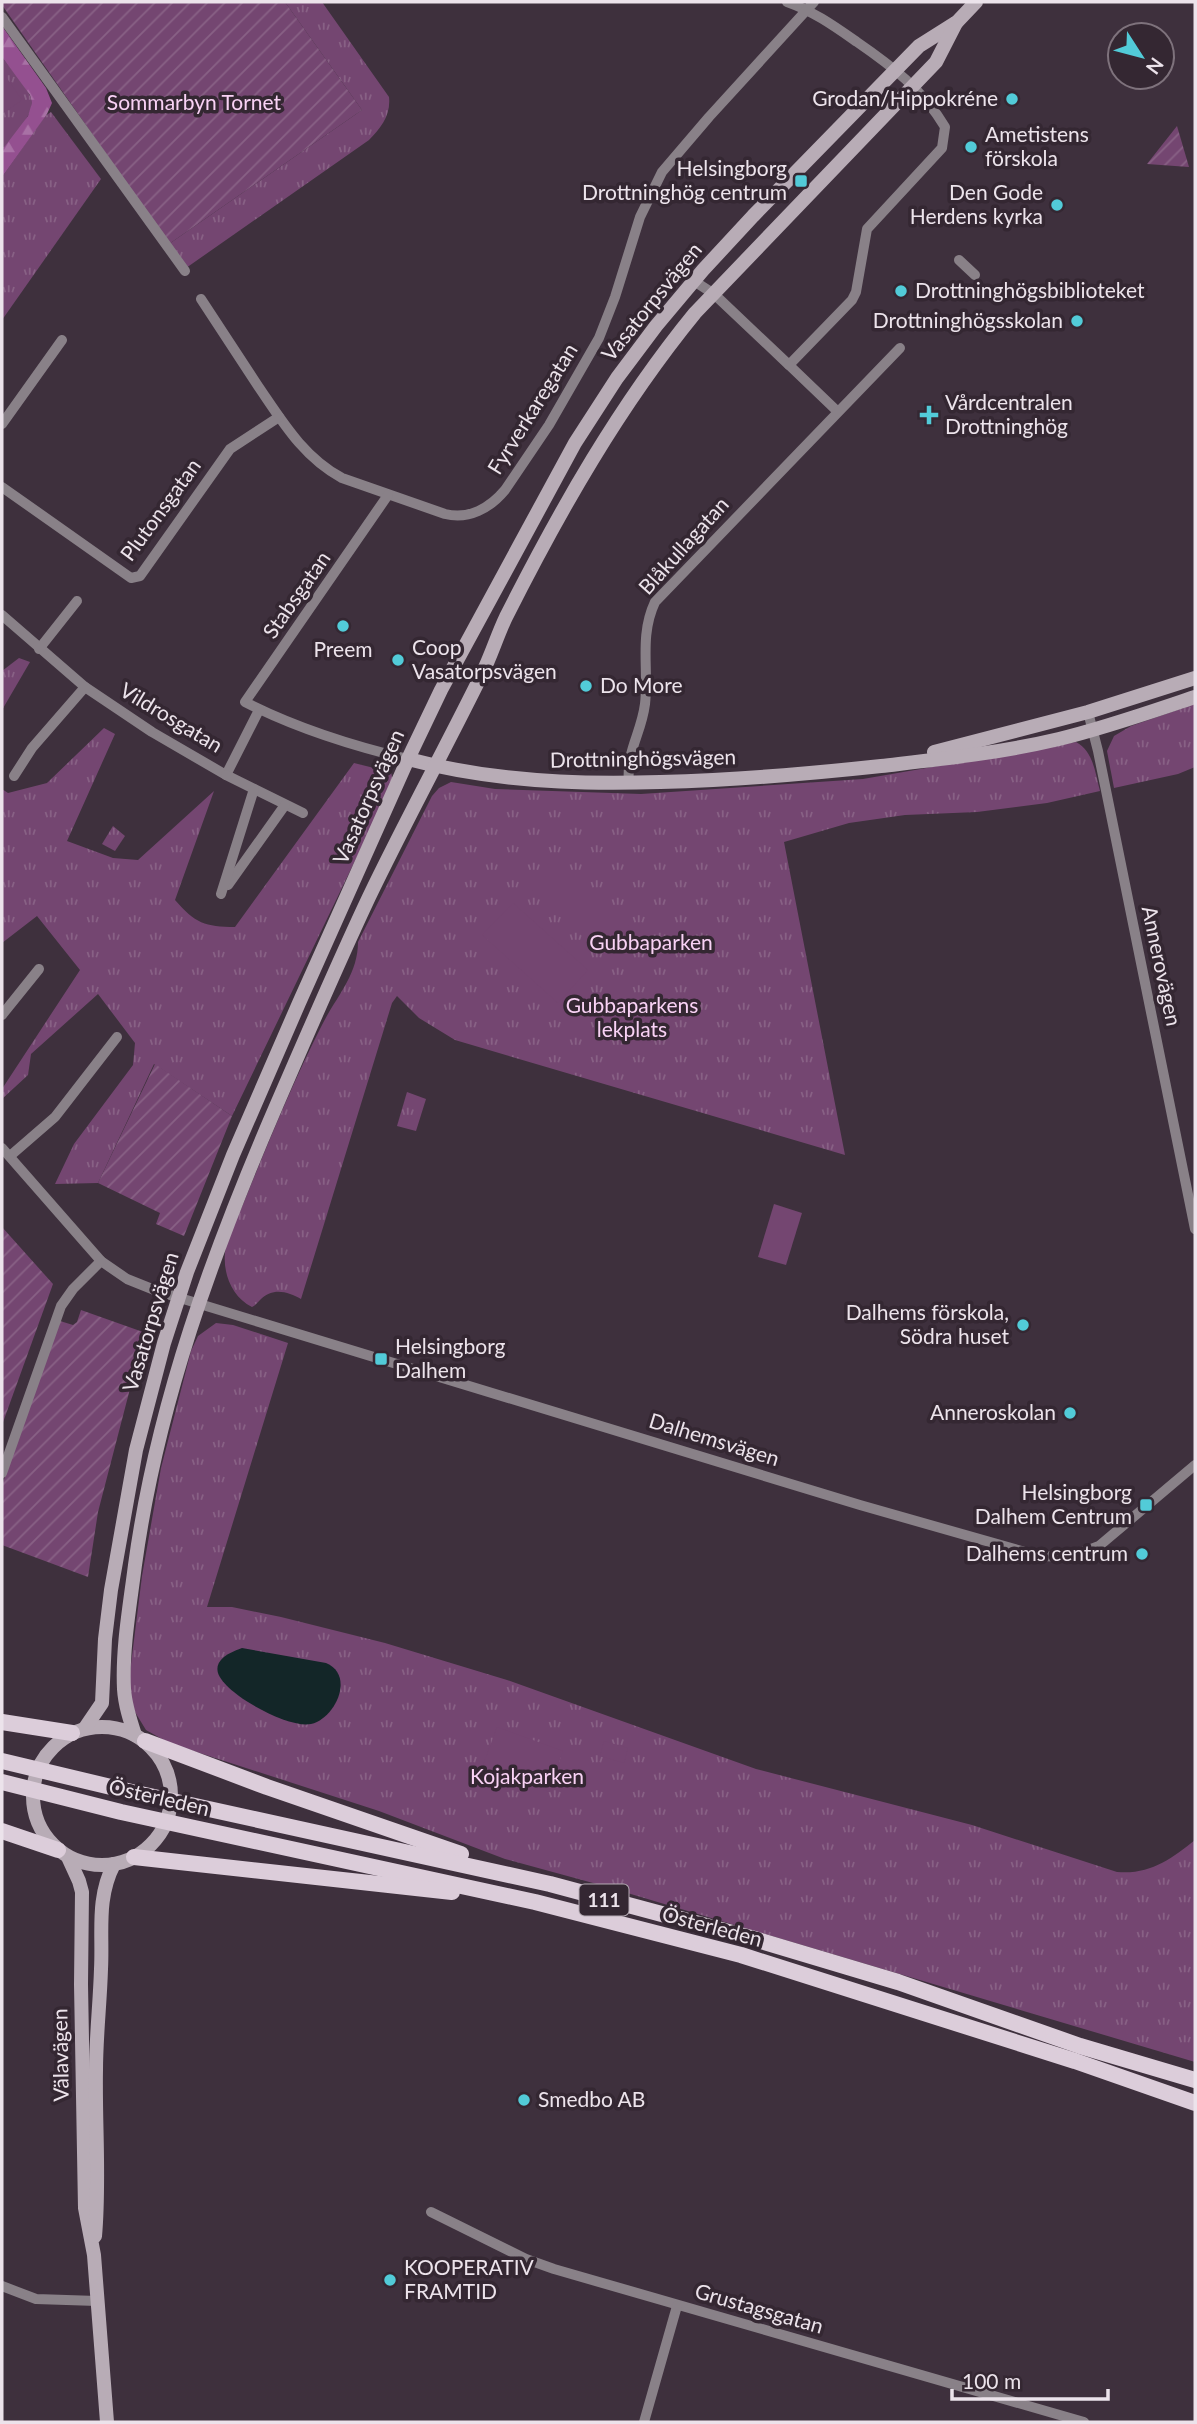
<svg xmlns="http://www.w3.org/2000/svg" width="1197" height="2424" viewBox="0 0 1197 2424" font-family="Lato,sans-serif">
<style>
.grass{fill:url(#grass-tufts)}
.forest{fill:url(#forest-firs)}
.garden{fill:url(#garden-furrows)}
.pitch{fill:#744671}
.water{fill:#132628}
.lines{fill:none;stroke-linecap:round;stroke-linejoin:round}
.street{stroke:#898188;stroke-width:10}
.secondary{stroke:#b8acb6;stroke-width:14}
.primary{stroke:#dccdda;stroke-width:16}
.poi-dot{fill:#52cbd8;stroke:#342732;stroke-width:2.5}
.labels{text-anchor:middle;stroke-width:7;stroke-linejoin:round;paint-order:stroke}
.shield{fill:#342732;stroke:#b5abb4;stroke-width:2}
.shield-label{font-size:19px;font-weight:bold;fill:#ece3eb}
.poi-label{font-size:21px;fill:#ece3eb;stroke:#342732;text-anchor:end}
.park-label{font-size:21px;fill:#f9d2f5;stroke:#342732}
.street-label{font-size:21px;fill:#ece3eb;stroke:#342732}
</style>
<defs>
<pattern id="grass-tufts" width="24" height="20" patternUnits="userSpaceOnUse" patternTransform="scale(1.75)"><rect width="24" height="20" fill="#744671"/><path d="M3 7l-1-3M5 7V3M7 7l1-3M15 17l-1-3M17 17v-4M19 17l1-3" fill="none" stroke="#886185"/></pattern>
<pattern id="forest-firs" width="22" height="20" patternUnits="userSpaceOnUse" patternTransform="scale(1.75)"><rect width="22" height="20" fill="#945090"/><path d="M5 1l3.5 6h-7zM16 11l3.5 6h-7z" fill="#a871a5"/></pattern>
<pattern id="garden-furrows" width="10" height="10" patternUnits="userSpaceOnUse" patternTransform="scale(1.75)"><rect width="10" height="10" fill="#744671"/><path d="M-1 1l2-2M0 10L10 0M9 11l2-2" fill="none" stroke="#886185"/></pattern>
</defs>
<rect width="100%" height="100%" fill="#3e303d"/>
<g class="grass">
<path d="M 285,2 L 322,2 L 389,97 C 391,115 381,128 369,140 L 186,268 L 169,244 L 362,110 Z"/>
<path d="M 2,57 C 9,67 32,92 32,103 C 32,116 10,142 2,150 Z"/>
<polygon points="51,112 101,179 2,320 2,177 45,116"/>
<polygon points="19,658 30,662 2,710 2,671"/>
<polygon points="1195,704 1195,767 1178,774 1114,788 1107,751 1114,736 1131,726"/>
<path d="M 104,728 L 115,734 L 67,841 L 113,858 L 138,860 L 214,791 L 175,900 C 195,923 205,927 235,927 L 354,763 L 374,768 L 378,762 C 388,766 394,772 392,784 L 232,1116 L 154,1064 L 98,1183 L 55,1184 L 74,1144 L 133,1065 L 135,1043 L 98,994 L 31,1054 L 28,1075 L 2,1099 L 2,1089 L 80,970 L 37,916 L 2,943 L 2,789 L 8,793 L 47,783 Z"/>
<path d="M 1076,742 C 1094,752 1095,773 1100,791 L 1047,803 L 977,812 L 905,815 L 849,823 L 784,842 L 845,1155 L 455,1040 L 419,1018 L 397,996 L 392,1003 L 301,1299 C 289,1292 273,1287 261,1299 C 258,1302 256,1305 252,1307 C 232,1297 223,1274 225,1253 C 226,1236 238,1218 244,1202 C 268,1143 293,1082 322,1025 C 336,997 358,975 358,942 L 432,796 L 439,788 L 451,782 L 495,789 L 641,794 L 863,779 Z"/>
<polygon points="113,826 125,836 115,851 102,844"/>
<polygon points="407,1092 426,1099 416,1131 397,1126"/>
<path d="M 216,1323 L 233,1325 L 288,1343 L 207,1607 L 232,1607 L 281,1617 L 385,1643 L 507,1680 L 756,1769 L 972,1825 L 1117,1872 C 1150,1875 1171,1859 1195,1840 L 1195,2062 L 604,1886 L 505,1859 L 379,1811 L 169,1743 L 146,1730 L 135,1712 L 128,1688 L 142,1576 L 161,1468 L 191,1351 L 198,1336 Z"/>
</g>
<polygon class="forest" points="2,26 46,88 52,103 47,114 2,177 2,150 28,116 32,103 30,95 2,57"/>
<g class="garden">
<polygon points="2,2 285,2 362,110 169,244 2,5"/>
<polygon points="1177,126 1189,167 1147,164"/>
<polygon points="155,1064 232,1116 184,1236 156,1224 160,1213 98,1183"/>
<polygon points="2,1227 53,1284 2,1425"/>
<polygon points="81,1310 143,1332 135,1356 138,1358 98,1512 88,1577 2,1545 2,1485 60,1321 73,1325 77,1322"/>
</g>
<g class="pitch">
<polygon points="2,71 22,100 2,114"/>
<polygon points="559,862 629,925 602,954 532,891"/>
<polygon points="513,903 588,970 558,1003 482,935"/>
<polygon points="774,1204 802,1213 786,1265 758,1257"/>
<polygon points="497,1727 563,1751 549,1792 482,1768"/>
<polygon points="604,1741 628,1748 624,1763 600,1756"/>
</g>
<path class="water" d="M 242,1648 L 326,1663 C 355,1675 336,1718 311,1724 C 290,1729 225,1695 218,1673 C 214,1659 231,1652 242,1648 Z"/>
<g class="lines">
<g class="street">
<polyline points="2,17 185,271"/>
<polyline points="959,260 975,275"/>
<path d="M 694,281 L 714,294 L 789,365 L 852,300 L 856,292 L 867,229 L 942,148 L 945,127 C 923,90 892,66 857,42 C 834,26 813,11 787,2"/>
<path d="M 201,299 C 220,328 239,357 258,386 C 282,421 303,457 342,478 L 445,514 C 469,520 490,508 505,490 L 549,425 L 599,338 L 615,297 L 640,217 L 662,172 L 709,117 L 814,2"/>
<polyline points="789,365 837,411"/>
<polyline points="2,424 62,340"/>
<polyline points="2,487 131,578 140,576 230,449 279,417"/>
<path d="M 388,495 L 245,702 C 296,728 353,746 408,759"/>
<polyline points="2,615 85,687 152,732 226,775 259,710"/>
<polyline points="39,649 77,601"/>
<polyline points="1088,712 1098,751 1195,1229"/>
<polyline points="226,775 303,813"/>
<polyline points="14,776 32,748 85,687"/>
<path d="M 629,783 C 626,750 641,735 645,704 C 649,669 639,636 655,602 L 900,348"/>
<polyline points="228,885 285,805"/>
<polyline points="221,894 254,789"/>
<polyline points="2,1015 39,969"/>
<polyline points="2,1148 101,1261 127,1279 157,1291 860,1505 1039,1556 1070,1557 1099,1546 1195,1465"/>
<polyline points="10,1156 55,1117 117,1037"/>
<polyline points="2,1473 61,1306 73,1289 101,1261"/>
<polyline points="431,2212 526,2259 554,2269 1084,2422"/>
<polyline points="2,2286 36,2299 97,2301"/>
<polyline points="644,2422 677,2306"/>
</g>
<g class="secondary">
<polyline points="934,752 1088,712 1195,678"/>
<path d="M 408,759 C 509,786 610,785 713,780 C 769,777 825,772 881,766 C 941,759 1000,753 1059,739 C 1105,728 1150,712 1195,697"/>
<circle cx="102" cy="1796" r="69"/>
<polyline points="85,1728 102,1703 105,1639 111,1590 136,1450 164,1343 187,1272 233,1155 299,1003 408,759 441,690 575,443 617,378 656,326 703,270 753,216 919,46 957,22 976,2"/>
<path d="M 135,1735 C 130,1720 125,1705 124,1689 C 122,1648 130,1605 135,1565 C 157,1404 213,1252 277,1104 C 307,1035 337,965 369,897 C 405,822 445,749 482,674 C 491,656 497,636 506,617 C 560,510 619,406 695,313 L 936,62 L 956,23"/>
<polyline points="68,1857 79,1881 82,1892 81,1984 85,2208 94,2255 107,2422"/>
<path d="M 95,2236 C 100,2181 95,2126 96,2070 C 96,2037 100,2003 101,1969 C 103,1932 96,1899 114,1864"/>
</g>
<g class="primary">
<polyline points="2,1722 72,1733"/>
<polyline points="145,1741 267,1787 461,1854"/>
<polyline points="2,1761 136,1793 550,1884 751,1938 898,1982 1080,2046 1195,2080"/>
<polyline points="2,1782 121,1812 535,1902 741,1955 1075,2061 1195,2103"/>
<polyline points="2,1831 58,1850"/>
<polyline points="134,1857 452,1892"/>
</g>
</g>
<g class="poi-dot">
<circle cx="1012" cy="99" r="7"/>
<circle cx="971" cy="147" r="7"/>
<rect x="794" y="174" width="14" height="14" rx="3.5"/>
<circle cx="1057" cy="205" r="7"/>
<circle cx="901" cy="291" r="7"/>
<circle cx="1077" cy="321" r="7"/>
<path d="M925.5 404.5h7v7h7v7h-7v7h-7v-7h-7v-7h7z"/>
<circle cx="343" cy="626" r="7"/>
<circle cx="398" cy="660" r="7"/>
<circle cx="586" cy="686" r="7"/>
<circle cx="1023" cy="1325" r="7"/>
<rect x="374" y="1352" width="14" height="14" rx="3.5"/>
<circle cx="1070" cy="1413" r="7"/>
<rect x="1139" y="1498" width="14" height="14" rx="3.5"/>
<circle cx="1142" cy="1554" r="7"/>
<circle cx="524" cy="2100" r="7"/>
<circle cx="390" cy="2280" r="7"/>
</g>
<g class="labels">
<rect class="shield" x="579.5" y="1884.5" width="49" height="31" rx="5"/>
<g class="shield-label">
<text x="604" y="1907">111</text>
</g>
<g class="poi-label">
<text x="998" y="106">Grodan/Hippokréne</text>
<text x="985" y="142" text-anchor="start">Ametistens<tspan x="985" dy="24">förskola</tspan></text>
<text x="787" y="176">Helsingborg<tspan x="787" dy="24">Drottninghög centrum</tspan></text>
<text x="1043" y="200">Den Gode<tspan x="1043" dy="24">Herdens kyrka</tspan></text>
<text x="915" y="298" text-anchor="start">Drottninghögsbiblioteket</text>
<text x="1063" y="328">Drottninghögsskolan</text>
<text x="945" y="410" text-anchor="start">Vårdcentralen<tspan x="945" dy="24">Drottninghög</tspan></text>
<text x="412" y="655" text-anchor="start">Coop<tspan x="412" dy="24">Vasatorpsvägen</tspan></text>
<text x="343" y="657" text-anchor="middle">Preem</text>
<text x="600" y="693" text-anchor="start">Do More</text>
<text x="1009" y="1320">Dalhems förskola,<tspan x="1009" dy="24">Södra huset</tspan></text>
<text x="395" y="1354" text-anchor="start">Helsingborg<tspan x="395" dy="24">Dalhem</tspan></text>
<text x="1056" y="1420">Anneroskolan</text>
<text x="1132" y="1500">Helsingborg<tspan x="1132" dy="24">Dalhem Centrum</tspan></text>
<text x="1128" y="1561">Dalhems centrum</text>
<text x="538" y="2107" text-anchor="start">Smedbo AB</text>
<text x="404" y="2275" text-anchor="start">KOOPERATIV<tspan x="404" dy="24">FRAMTID</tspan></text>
</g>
<g class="park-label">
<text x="194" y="110">Sommarbyn Tornet</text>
<text x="651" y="950">Gubbaparken</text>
<text x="632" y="1013">Gubbaparkens<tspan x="632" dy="24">lekplats</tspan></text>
<text x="527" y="1784">Kojakparken</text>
</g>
<g class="street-label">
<text transform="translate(652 302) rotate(-51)" y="7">Vasatorpsvägen</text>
<text transform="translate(533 409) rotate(-58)" y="7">Fyrverkaregatan</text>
<text transform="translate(161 510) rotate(-54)" y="7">Plutonsgatan</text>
<text transform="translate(684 546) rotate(-48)" y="7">Blåkullagatan</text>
<text transform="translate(297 595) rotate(-55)" y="7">Stabsgatan</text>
<text transform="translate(171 718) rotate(31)" y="7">Vildrosgatan</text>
<text transform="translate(643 759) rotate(-1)" y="7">Drottninghögsvägen</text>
<text transform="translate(369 797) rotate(-66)" y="7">Vasatorpsvägen</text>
<text transform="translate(1161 966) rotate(78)" y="7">Annerovägen</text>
<text transform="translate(151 1322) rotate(-73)" y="7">Vasatorpsvägen</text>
<text transform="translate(714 1440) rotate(17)" y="7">Dalhemsvägen</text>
<text transform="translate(159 1798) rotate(13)" y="7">Österleden</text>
<text transform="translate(712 1927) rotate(15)" y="7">Österleden</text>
<text transform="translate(61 2055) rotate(-91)" y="7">Välavägen</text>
<text transform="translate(759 2309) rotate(16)" y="7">Grustagsgatan</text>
</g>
</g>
<rect width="1197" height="2424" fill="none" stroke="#ece3eb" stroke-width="7"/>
<g transform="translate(1141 56) rotate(126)"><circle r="33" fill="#342732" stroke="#7e727c" stroke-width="2"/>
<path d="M0-5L12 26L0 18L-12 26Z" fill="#52cbd8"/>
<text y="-10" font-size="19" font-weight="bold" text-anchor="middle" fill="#ece3eb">N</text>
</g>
<path d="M952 2389v10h156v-10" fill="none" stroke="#ece3eb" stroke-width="3.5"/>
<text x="962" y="2389" font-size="21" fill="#ece3eb" stroke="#342732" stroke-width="5" paint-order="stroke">100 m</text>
</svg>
